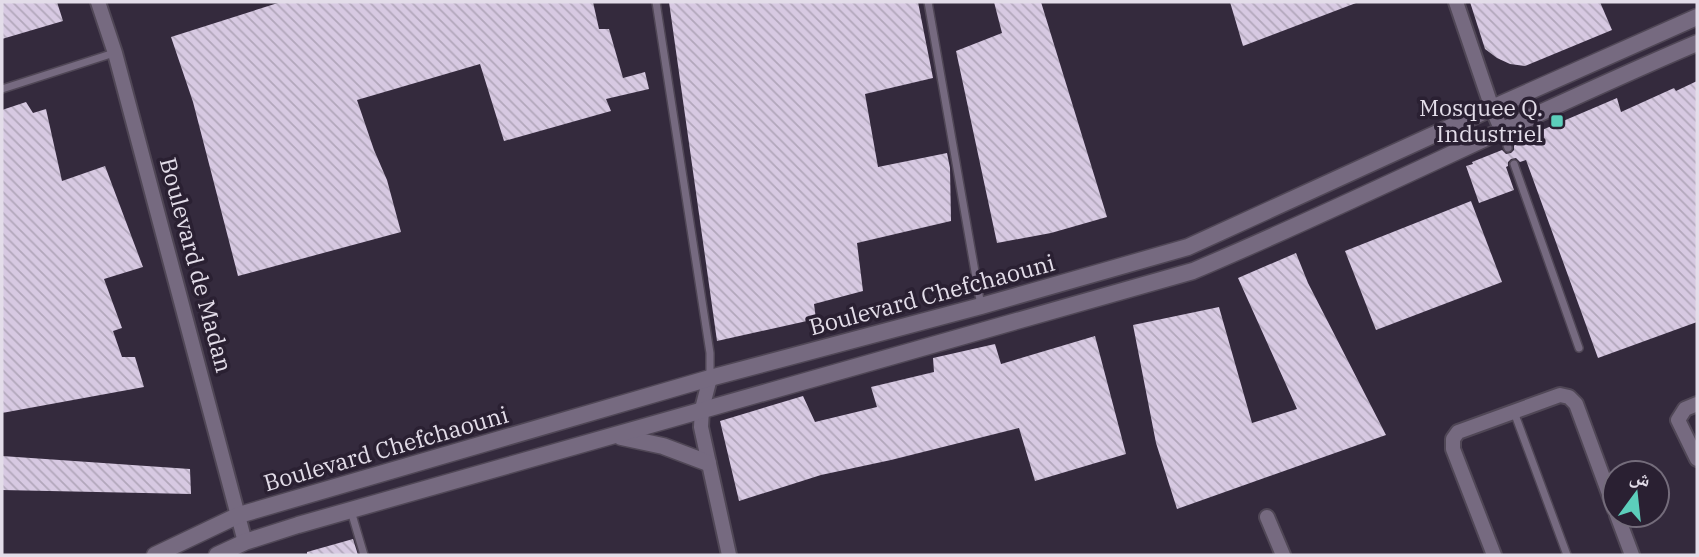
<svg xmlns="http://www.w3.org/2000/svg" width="1699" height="557" viewBox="0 0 1699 557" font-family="'IBM Plex Serif','Noto Naskh Arabic',serif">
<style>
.building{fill:url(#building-back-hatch)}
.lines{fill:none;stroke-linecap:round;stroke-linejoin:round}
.service-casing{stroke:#504756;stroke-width:10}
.minor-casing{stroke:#504756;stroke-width:18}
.tertiary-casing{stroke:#504756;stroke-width:19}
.service{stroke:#766a80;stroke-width:7}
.minor{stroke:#766a80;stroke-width:14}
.tertiary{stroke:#766a80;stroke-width:16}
.poi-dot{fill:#5ccebb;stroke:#2a2032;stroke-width:2.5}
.labels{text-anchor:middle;stroke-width:7;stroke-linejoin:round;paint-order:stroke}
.poi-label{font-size:23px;fill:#e3dde9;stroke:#2a2032;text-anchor:end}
.street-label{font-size:23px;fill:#e3dde9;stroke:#2a2032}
</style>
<defs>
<pattern id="building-back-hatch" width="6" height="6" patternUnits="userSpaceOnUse" patternTransform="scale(1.75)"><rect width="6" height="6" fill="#d7c9e2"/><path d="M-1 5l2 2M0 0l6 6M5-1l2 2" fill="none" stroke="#b2a7bb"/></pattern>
</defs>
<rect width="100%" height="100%" fill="#342a3d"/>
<g class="building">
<polygon points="2,2 57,2 63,21 2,39"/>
<polygon points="281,2 593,2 599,29 609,29 623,78 645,72 649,89 606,99 611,111 504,141 480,64 357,100 374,150 387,180 401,232 238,276 193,102 171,37"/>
<polygon points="669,2 918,2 933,78 865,94 878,167 947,153 950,168 951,221 857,243 863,291 814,304 816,319 717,341"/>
<polygon points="994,2 1041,2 1107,217 1051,233 997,243 956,51 1002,33"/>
<polygon points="1230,2 1356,2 1356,3 1243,46"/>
<polygon points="1470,2 1600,2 1612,30 1525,66 1510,64 1497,58 1485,49"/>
<polygon points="1697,81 1697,322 1598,358 1526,160 1520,162 1516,158 1511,159 1508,162 1508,166 1506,167 1514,190 1479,203 1466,166 1473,164 1472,162 1502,150 1506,154 1511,153 1514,150 1514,145 1529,138 1528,136 1617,98 1621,112 1674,88 1676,91"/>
<polygon points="26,102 33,113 46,109 62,181 105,166 143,267 104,279 122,328 113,331 122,357 135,357 144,387 2,413 2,110"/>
<polygon points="1471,201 1502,282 1376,330 1345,251"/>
<polygon points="1296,253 1308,283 1386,435 1177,509 1156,443 1133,325 1219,307 1252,423 1297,409 1238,278"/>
<polygon points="1095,336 1126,454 1035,481 1019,428 891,460 821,475 739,501 720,421 803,396 815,422 877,407 871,387 934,372 933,358 995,344 1001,364"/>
<polygon points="2,456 190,469 191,494 2,490"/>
<polygon points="353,539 358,555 307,555 307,552"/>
</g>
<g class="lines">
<defs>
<g id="service">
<polyline points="656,2 710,353 710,378"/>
<polyline points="928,2 981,306"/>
<polyline points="2,89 114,53"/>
<polyline points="1502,131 1508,148"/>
<polyline points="1514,164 1579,348"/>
<polyline points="1514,412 1567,555"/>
<polyline points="351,511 364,555"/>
</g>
<g id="minor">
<polyline points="98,2 115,53 245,542"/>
<polyline points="1456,2 1492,108 1502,131"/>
<polyline points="710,378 702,409 701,427 729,555"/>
<polyline points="1697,404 1685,409 1678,420 1697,459"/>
<polyline points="1617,515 1632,555"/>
<polyline points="1267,517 1283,555"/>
<polyline points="1494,555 1453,449 1453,439 1458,432 1560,395 1569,397 1576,404 1615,510"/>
</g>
<g id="tertiary">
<polyline points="621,437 663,446 708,463"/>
<polyline points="155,555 239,515 710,378 981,306 1188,247 1492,108 1697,17"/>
<path d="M 217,555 L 245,542 L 298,525 L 1193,271 C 1363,199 1527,115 1697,43"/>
</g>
</defs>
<use href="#service" class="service-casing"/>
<use href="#minor" class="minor-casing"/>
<use href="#tertiary" class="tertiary-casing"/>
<use href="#service" class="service"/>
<use href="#minor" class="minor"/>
<use href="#tertiary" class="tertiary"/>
</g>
<rect class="poi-dot" x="1550" y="114" width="14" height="14" rx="3.5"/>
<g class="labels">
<g class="poi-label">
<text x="1543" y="116">Mosquee Q.<tspan x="1543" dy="26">Industriel</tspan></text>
</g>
<g class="street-label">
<text transform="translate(196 265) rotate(75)" y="8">Boulevard de Madan</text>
<text transform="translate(932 295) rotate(-15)" y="8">Boulevard Chefchaouni</text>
<text transform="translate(386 449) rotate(-16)" y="8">Boulevard Chefchaouni</text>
</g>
</g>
<rect width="1699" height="557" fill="none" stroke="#e3dde9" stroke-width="7"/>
<g transform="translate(1636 494) rotate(15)"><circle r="33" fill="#2a2032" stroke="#746c7b" stroke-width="2"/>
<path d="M0-5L12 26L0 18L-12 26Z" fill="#5ccebb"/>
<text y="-10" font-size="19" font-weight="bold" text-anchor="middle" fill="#e3dde9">ش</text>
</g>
</svg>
